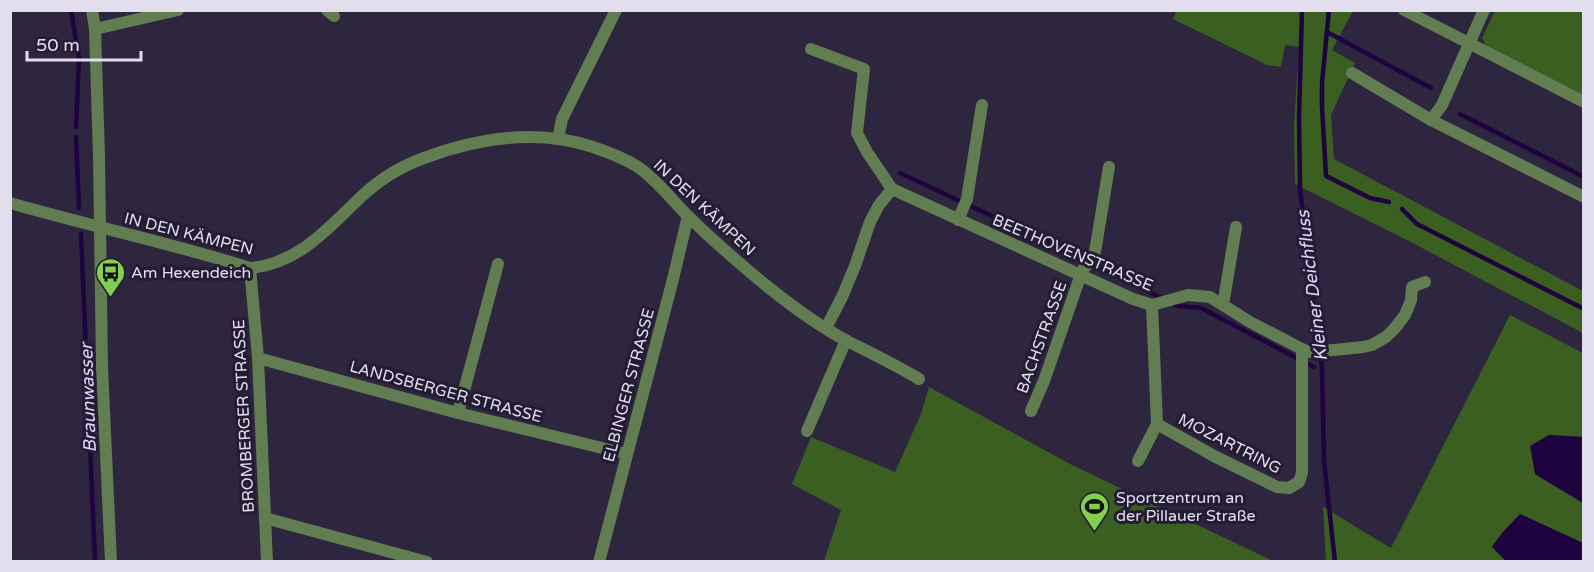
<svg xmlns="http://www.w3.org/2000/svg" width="1594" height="572" viewBox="0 0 1594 572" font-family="'Varela Round',sans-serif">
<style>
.green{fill:#3a5f20}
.water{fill:#1e033e}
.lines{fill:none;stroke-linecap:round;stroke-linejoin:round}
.stream{stroke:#1e033e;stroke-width:4.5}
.street{stroke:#617d51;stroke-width:12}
.labels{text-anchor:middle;stroke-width:6;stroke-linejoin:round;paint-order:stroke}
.street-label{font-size:16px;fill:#e2deee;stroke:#231c33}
.poi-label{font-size:16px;fill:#e2deee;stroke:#231c33;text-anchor:start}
.water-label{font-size:18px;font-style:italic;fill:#dfd5fc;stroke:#231c33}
</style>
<rect width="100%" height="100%" fill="#2d263e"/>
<g class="green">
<polygon points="1177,10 1353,11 1332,50 1355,63 1331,115 1334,159 1583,291 1583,333 1405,239 1295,184 1294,126 1299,47 1285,45 1281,67 1267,65 1173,19"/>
<polygon points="1495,11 1583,11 1583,96 1486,45 1482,38"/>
<polygon points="1510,315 1583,353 1583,437 1549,435 1535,474 1583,503 1583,543 1521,515 1503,532 1492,546 1506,561 1326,561 1323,507 1391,548"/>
<polygon points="929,387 1072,465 1273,561 824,561 841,510 792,484 811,437 895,472 921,414"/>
</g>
<g class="water">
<polygon points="1549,435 1583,437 1583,503 1535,474 1530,446"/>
<polygon points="1520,514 1583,543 1583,561 1506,561 1492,547 1503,532"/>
</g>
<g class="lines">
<g class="stream">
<polyline points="71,10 79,59 76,127"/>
<polyline points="1302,10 1299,118 1300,189 1322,368 1324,461 1335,562"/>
<polyline points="1329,10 1322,83 1322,106 1326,176 1370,198 1389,202"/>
<polyline points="1327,32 1431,88"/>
<polyline points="1460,114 1584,177"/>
<polyline points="76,137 79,208"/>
<polyline points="900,173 1077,256"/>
<polyline points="1402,209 1417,224 1584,309"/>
<polyline points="81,234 95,562"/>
<polyline points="1098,266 1163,299"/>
<polyline points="1170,302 1178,306 1201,308 1314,367"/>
</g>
<g class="street">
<polyline points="92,10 95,29 99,156 102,367 111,562"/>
<polyline points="327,10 334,16"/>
<polyline points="1404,10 1584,102"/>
<polyline points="95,29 178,10"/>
<polyline points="811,49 864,69 857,133 867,152 892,189"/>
<polyline points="1352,73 1431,120 1584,197"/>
<polyline points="1431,120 1442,105 1484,10"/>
<polyline points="558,139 562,119 616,10"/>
<path d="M 10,203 C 90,226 171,243 250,268 C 299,264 329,227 362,196 C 379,180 402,166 424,158 C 478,138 536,128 593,147 C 608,152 624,158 638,167 C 657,180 671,199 687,215 C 712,240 740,264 768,287 C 793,307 819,326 847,341 C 871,353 896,365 919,379"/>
<polyline points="958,220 967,199 982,105"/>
<polyline points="250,268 258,358 267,562"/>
<polyline points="1152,305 1157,424 1214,456 1277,487 1289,488 1299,482 1302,473 1302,349"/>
<polyline points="1223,305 1236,227"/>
<polyline points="826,328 842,297 855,266 870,222 879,205 892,189 1133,299 1152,305 1188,295 1210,297 1250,322 1302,349 1309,352 1324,351 1363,347 1372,345 1386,337 1395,328 1405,315 1411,300 1412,287 1425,282"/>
<polyline points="258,358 458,413 627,454"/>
<polyline points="1031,411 1044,381 1081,274 1084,268 1094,258 1109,167"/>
<polyline points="458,413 498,264"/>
<polyline points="807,431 846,340"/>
<polyline points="1138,461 1157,424"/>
<polyline points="265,518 427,562"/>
<polyline points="599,562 673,279 688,216"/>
</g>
</g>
<defs>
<symbol id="bus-pin" viewBox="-11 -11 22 30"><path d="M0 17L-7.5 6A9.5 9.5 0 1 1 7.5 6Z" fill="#83d04e" stroke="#231c33"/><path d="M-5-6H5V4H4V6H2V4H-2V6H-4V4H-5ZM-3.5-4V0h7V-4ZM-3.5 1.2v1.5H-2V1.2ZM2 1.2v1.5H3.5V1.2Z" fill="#111"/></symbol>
<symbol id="stadium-pin" viewBox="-11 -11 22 30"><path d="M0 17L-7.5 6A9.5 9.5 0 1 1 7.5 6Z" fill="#83d04e" stroke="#231c33"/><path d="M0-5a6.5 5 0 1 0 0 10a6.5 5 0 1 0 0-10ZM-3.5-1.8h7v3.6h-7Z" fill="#111"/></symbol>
</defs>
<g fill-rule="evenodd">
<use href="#bus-pin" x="94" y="256" width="33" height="45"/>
<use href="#stadium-pin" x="1078" y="490" width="33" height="45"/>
</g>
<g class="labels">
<g class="street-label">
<text transform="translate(705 207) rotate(43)" y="6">IN DEN KÄMPEN</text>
<text transform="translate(189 233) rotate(14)" y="6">IN DEN KÄMPEN</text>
<text transform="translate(1073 252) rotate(23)" y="6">BEETHOVENSTRASSE</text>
<text transform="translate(1041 337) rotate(-70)" y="6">BACHSTRASSE</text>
<text transform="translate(628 385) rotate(-75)" y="6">ELBINGER STRASSE</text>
<text transform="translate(446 391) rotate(15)" y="6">LANDSBERGER STRASSE</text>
<text transform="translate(243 416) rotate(-93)" y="6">BROMBERGER STRASSE</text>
<text transform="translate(1230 443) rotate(27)" y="6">MOZARTRING</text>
</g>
<g class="poi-label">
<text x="131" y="278">Am Hexendeich</text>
<text x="1116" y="503">Sportzentrum an<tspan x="1116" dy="18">der Pillauer Straße</tspan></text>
</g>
<g class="water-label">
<text transform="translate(1312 286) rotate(-97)" y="6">Kleiner Deichfluss</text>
<text transform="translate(88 398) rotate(-92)" y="6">Braunwasser</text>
</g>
</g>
<rect width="1594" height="572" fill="none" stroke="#e2deee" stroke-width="24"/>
<path d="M27 51v9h114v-9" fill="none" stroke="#e2deee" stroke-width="3"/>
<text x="36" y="51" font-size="18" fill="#e2deee" stroke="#231c33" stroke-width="4.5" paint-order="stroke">50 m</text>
</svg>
